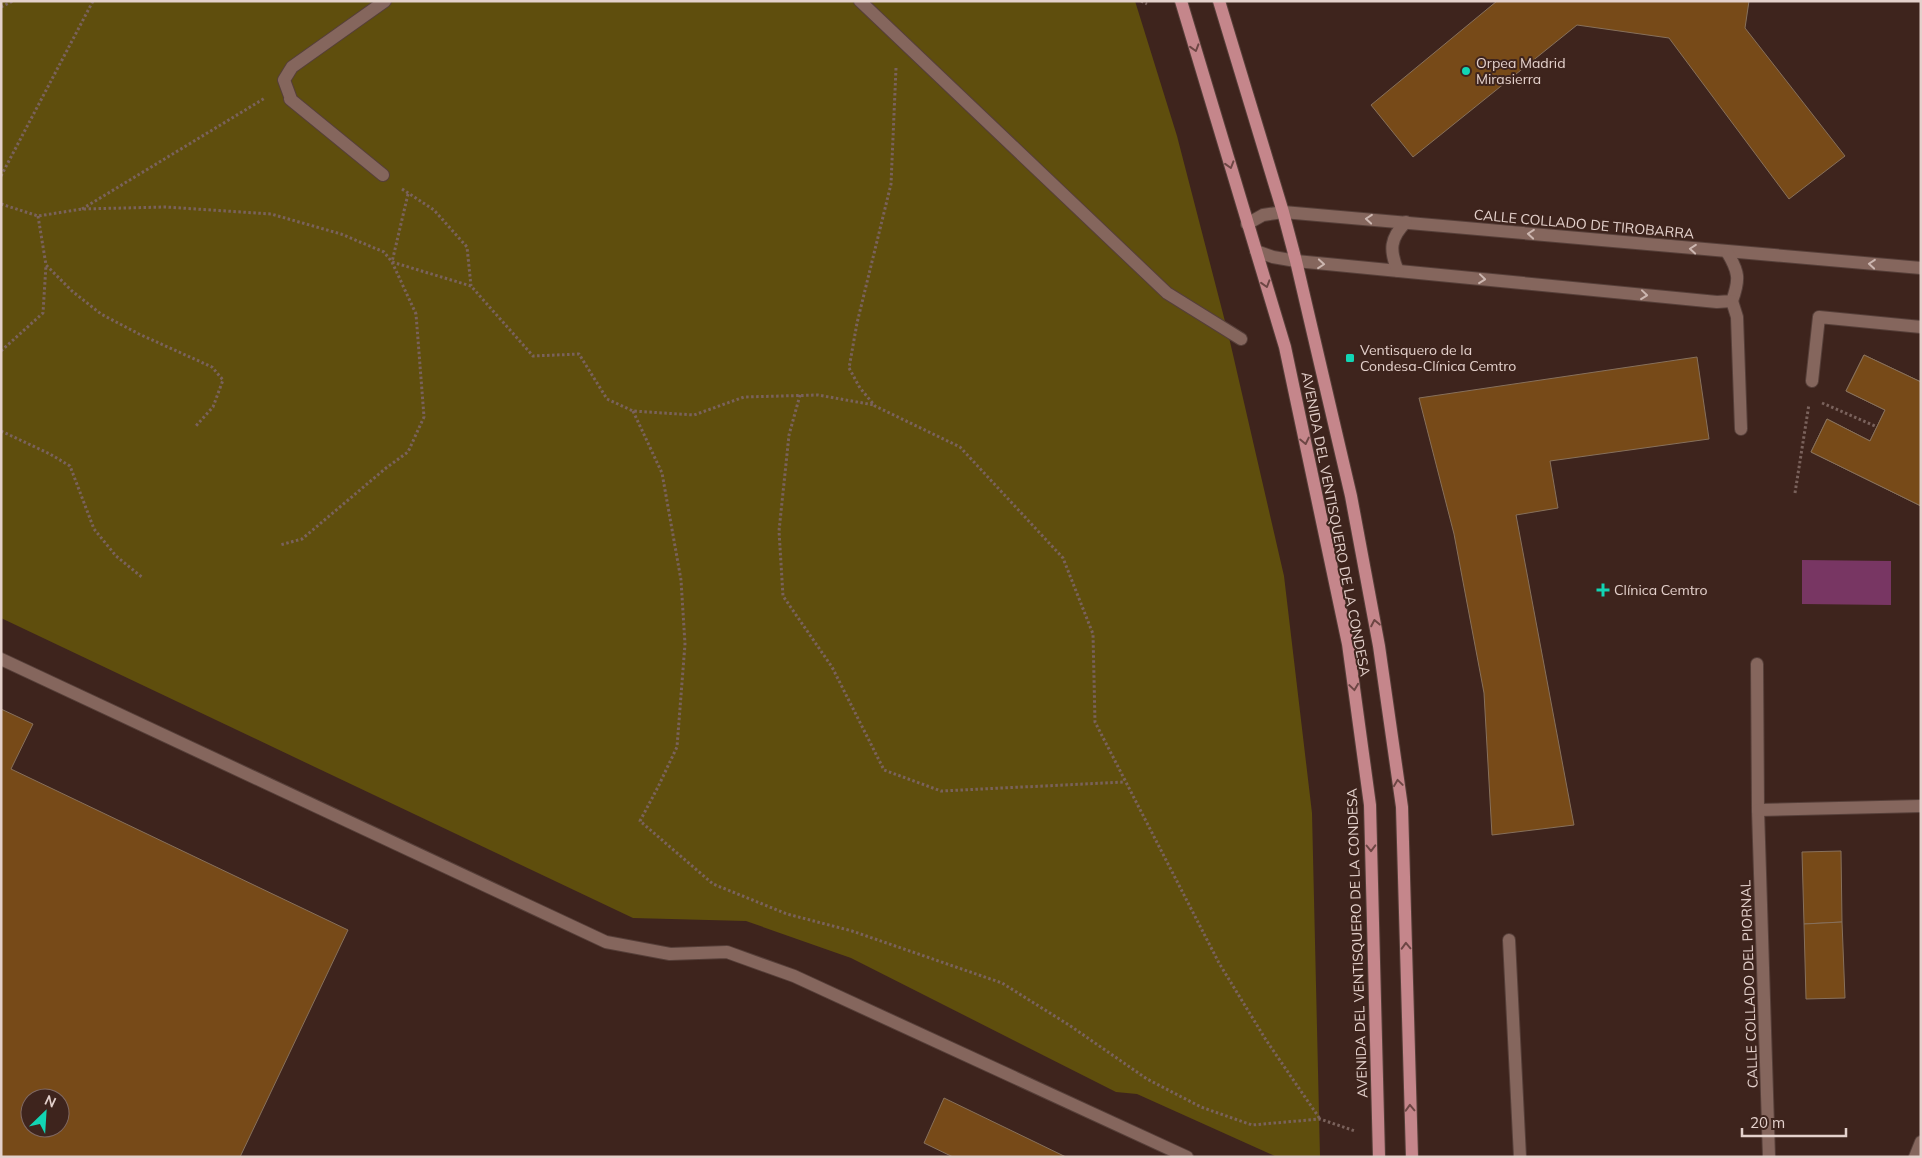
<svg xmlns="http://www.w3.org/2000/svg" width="1922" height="1158" viewBox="0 0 1922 1158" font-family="Mulish,sans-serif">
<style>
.green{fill:#5f4e0d}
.water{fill:#783663}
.building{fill:#774a18;stroke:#87705b;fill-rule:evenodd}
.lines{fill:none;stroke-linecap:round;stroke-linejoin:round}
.minor-casing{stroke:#563f39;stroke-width:14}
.major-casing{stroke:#563f39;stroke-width:14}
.path{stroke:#7a625c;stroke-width:3;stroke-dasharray:2.5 2.5;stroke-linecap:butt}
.minor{stroke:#85665d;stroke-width:12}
.major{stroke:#c5868b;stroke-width:12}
.oneway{stroke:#6d4644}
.oneway2{stroke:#ccb6b0}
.poi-dot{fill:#12d5b4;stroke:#3e241d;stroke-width:2}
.labels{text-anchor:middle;stroke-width:4;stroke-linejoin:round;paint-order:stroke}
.poi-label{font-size:14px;fill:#e4d1cc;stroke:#3e241d;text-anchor:start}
.street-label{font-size:14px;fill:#e4d1cc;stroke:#3e241d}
</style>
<rect width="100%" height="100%" fill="#3e241d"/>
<polygon class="green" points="1,1 1135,1 1177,136 1228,333 1284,576 1312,813 1320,1157 1277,1157 1137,1094 1116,1092 851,958 746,921 633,918 1,618"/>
<polygon class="water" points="1802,560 1891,561 1891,605 1802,604"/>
<g class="building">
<polygon points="1497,1 1749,1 1745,28 1845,156 1789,199 1669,38 1577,25 1413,157 1371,105"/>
<polygon points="1864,355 1921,382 1921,426 1912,422 1898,450 1921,461 1921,506 1811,452 1827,419 1870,441 1885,410 1846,391"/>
<polygon points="1864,355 1921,382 1921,506 1811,452 1827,419 1870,441 1885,410 1846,391"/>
<polygon points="1697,357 1709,439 1550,461 1558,508 1516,515 1574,825 1492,835 1484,693 1454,534 1419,398"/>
<path d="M 1,709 L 33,724 L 11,769 L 348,930 L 240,1157 L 1,1157 ZM 30,1098 L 60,1098 L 60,1128 L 30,1128 Z"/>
<polygon points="1841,851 1842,922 1804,924 1802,852"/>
<polygon points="1842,922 1845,998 1806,999 1804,924"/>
<polygon points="944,1098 1066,1157 953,1157 924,1143"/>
</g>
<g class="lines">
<defs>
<g id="minor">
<polyline points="860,1 1167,293 1241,339"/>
<polyline points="383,175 290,99 291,99 284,80 292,67 385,1"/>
<polyline points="1247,224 1263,215 1283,212 1921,268"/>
<path d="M 1256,251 L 1273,257 L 1296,261 L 1717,302 L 1732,301 C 1740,279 1739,272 1727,252"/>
<path d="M 1398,271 C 1389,250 1390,238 1406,222"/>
<polyline points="1732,301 1737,317 1741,429"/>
<polyline points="1812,381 1819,317 1921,327"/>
<polyline points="1,659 606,942 670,954 727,952 794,976 1187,1157"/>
<polyline points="1757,664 1758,810 1769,1157"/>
<polyline points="1758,810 1921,806"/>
<polyline points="1509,940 1520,1157"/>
<polyline points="1915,1157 1921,1142"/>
</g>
<g id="major">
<polyline points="1181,1 1285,347 1348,644 1370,805 1379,1157"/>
<polyline points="1219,1 1283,212 1296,261 1351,496 1379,646 1402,807 1412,1157"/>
</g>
</defs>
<use href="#minor" class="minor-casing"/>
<use href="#major" class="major-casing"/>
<g class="path">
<polyline points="1141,1 1147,4"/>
<polyline points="1,7 13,1"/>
<polyline points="896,68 891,184 857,323 849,368 860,388 875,406 960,447 1063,558 1093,634 1095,722 1219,963 1266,1040 1320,1119"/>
<polyline points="1,176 93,1"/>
<polyline points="402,189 434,210 467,247 471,286"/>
<polyline points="408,194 392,262 471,286 533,356 579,354 607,399 633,411 694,415 744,397 818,395 874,405"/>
<polyline points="1,204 38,216 82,209 166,207 271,214 341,234 384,252 392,262 416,314 424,417 408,452 386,468 302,539 280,545"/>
<polyline points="82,209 265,98"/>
<polyline points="38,216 46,265 72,291 101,314 139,334 212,367 223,380 213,407 195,427"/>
<polyline points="1,351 43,313 46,265"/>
<polyline points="800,395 789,435 779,531 783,596 832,667 884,770 941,791 1125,782"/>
<polyline points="1822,403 1877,427"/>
<polyline points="633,411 662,473 681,580 685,644 677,747 658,787 640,821 713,884 787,914 852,931 1002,983 1069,1025 1147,1079 1201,1107 1252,1125 1320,1119 1355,1131"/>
<polyline points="1,431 50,454 70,466 94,529 116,556 143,578"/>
<polyline points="1795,493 1809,404"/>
</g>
<use href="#minor" class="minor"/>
<use href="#major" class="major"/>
</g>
<defs><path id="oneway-chevron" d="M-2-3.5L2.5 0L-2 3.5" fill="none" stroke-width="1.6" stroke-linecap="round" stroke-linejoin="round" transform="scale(1.25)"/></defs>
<g class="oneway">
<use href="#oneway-chevron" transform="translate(1195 48) rotate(73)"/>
<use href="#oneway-chevron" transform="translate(1230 165) rotate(73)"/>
<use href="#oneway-chevron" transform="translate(1266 284) rotate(73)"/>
<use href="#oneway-chevron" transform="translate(1305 441) rotate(78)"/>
<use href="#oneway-chevron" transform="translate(1375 623) rotate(-101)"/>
<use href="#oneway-chevron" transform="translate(1354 687) rotate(82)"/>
<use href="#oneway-chevron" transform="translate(1398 783) rotate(-98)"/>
<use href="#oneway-chevron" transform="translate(1371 848) rotate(89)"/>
<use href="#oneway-chevron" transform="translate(1406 946) rotate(-92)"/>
<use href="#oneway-chevron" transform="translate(1410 1108) rotate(-92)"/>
</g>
<g class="oneway2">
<use href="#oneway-chevron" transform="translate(1369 219) rotate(-175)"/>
<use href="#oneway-chevron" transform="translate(1531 234) rotate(-175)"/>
<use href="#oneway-chevron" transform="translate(1693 249) rotate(-175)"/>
<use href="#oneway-chevron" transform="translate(1321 264) rotate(5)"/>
<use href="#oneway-chevron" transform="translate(1872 264) rotate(-175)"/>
<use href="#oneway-chevron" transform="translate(1482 279) rotate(6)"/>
<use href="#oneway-chevron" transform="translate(1644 295) rotate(6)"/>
</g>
<g class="poi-dot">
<circle cx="1466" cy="71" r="5"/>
<rect x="1345" y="353" width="10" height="10" rx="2.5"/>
<path d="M1600.5 582.5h5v5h5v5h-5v5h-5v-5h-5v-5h5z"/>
</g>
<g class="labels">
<g class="poi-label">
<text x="1476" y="68">Orpea Madrid<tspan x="1476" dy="16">Mirasierra</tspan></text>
<text x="1360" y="355">Ventisquero de la<tspan x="1360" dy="16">Condesa-Clínica Cemtro</tspan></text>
<text x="1614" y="595">Clínica Cemtro</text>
</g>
<g class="street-label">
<text transform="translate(1584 224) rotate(5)" y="5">CALLE COLLADO DE TIROBARRA</text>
<text transform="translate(1336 524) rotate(79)" y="5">AVENIDA DEL VENTISQUERO DE LA CONDESA</text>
<text transform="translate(1357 943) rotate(-92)" y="5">AVENIDA DEL VENTISQUERO DE LA CONDESA</text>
<text transform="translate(1749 984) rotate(-92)" y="5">CALLE COLLADO DEL PIORNAL</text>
</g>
</g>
<rect width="1922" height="1158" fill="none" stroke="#e4d1cc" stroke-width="5"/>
<g transform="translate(45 1113) rotate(25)"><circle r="24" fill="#3e241d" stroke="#806963"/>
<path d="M0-4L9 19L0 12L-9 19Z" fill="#12d5b4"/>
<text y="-8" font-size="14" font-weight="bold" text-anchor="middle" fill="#e4d1cc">N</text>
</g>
<path d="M1742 1128v8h104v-8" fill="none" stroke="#e4d1cc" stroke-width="2.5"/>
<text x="1750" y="1128" font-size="15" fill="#e4d1cc" stroke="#3e241d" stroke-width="4" paint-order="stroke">20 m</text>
</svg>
